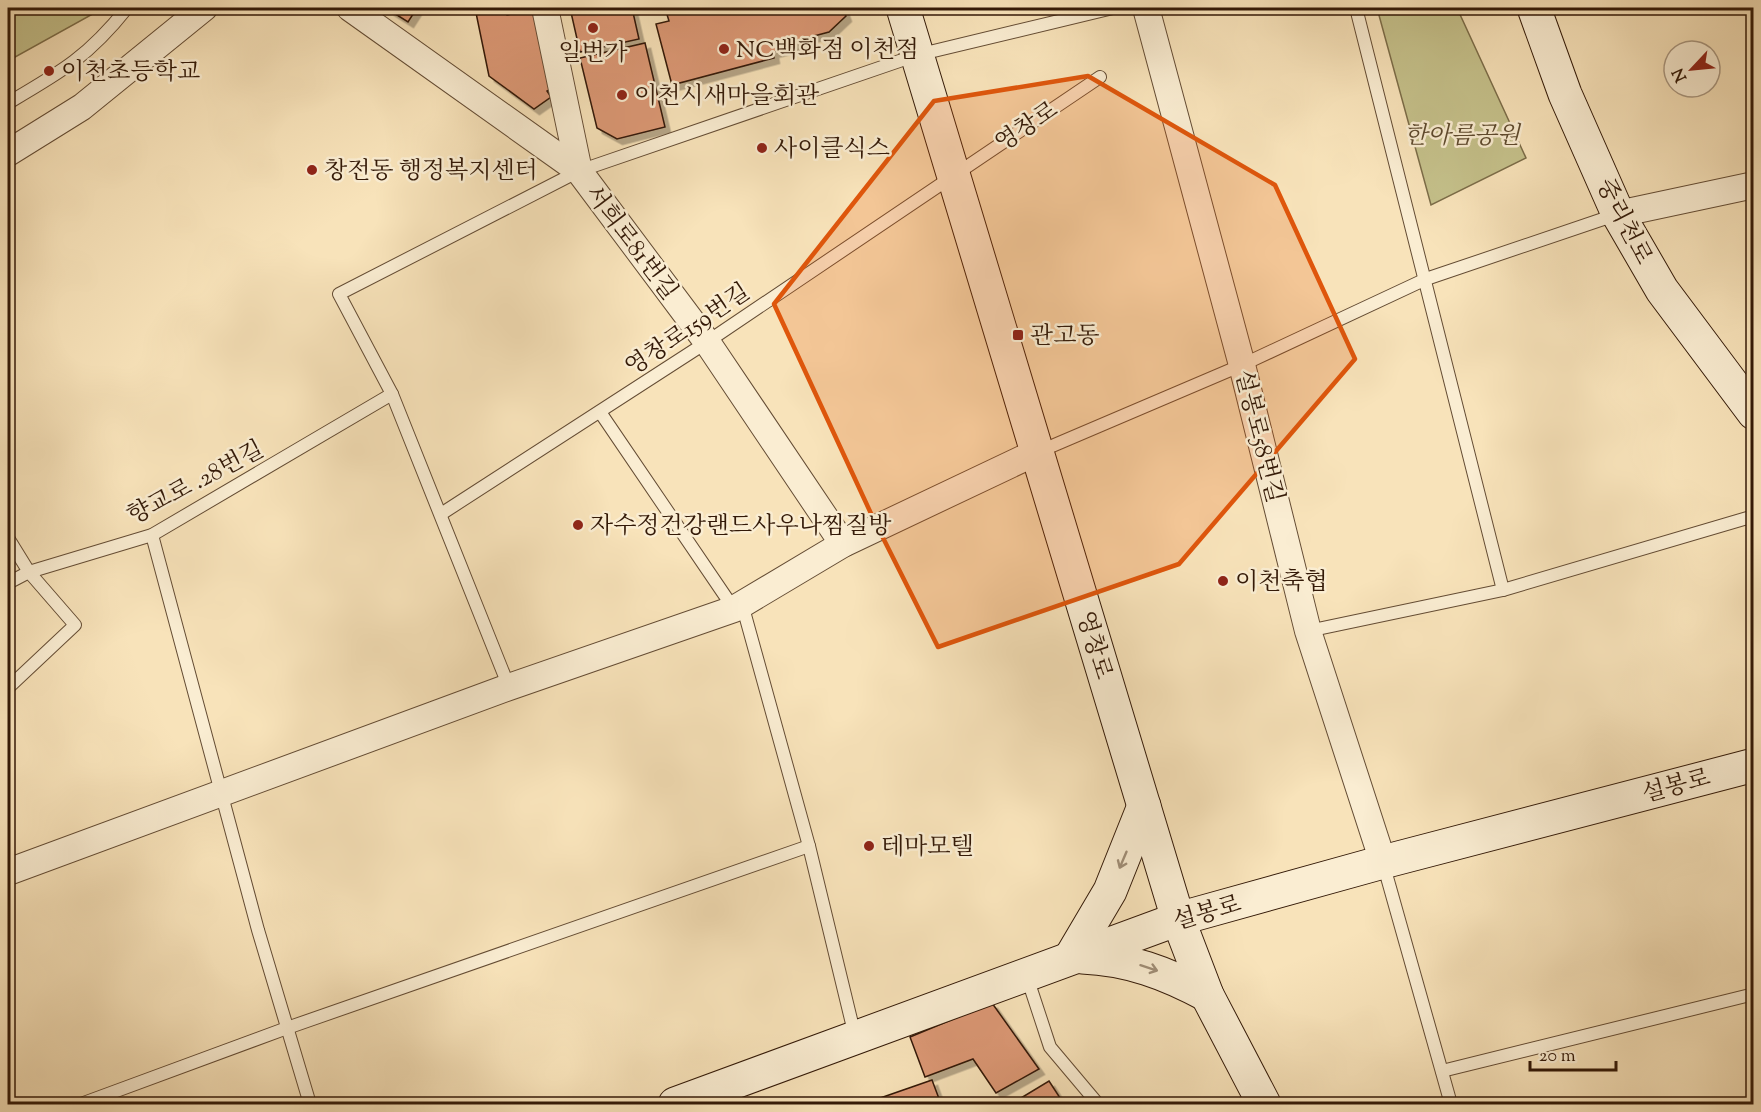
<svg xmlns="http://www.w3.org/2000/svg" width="1761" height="1112" viewBox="0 0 1761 1112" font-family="'Sorts Mill Goudy','Noto Serif KR',serif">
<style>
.green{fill:#c5c18b;stroke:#7c6d49;stroke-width:1.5}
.building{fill:#dc9874;stroke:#331907;stroke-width:1.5;filter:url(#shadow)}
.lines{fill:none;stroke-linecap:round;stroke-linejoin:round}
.lane-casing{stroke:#644c34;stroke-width:14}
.street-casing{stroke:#644c34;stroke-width:28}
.secondary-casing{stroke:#331907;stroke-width:35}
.lane{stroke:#faedd2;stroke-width:12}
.street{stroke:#faedd2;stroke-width:26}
.secondary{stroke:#faedd2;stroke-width:33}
.oneway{stroke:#a08e77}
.marked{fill:#df560c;fill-opacity:0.2;stroke:#df560c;stroke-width:4.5;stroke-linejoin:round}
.poi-dot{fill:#8f2418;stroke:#faedd2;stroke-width:2}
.labels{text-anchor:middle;stroke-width:5;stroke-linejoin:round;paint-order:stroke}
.poi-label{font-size:24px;fill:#331907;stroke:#faedd2;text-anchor:start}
.street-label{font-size:24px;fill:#331907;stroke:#faedd2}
.park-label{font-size:24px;font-style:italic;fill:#5f4b2f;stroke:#faedd2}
</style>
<defs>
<filter id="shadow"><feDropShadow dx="5.5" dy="5.5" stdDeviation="0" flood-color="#0004"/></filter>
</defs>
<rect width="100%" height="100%" fill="#f8e3ba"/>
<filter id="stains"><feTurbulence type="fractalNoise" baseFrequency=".00333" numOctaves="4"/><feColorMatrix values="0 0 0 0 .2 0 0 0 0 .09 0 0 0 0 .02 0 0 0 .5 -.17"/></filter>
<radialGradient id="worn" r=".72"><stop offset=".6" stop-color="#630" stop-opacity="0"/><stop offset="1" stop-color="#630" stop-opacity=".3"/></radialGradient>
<g class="green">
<polygon points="8,8 101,8 100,10 8,61"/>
<polygon points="1377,8 1457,8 1526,158 1431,205"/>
</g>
<g class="building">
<polygon points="391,8 417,8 408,22 389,10"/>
<polygon points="475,8 505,8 507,15 539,9 553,88 547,91 551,97 534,109 489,76"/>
<polygon points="570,8 632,8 639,39 580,52"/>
<polygon points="665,8 843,8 846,16 829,32 795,41 796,46 773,52 774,58 672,85 656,24 669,21"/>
<polygon points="645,43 665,127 617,139 597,128 580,58"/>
<polygon points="992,1003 1039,1069 996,1093 973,1059 925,1077 910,1037"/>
<polygon points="932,1080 941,1104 863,1104"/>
<polygon points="1049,1081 1064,1104 1011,1104"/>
</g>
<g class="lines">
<defs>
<g id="lane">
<polyline points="1356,8 1503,590"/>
<path d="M 8,103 C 61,72 88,57 127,8"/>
<polyline points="600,412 734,609"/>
<polyline points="1038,452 1242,365 1426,279 1618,214"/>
<polyline points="441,514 707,342 1100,77"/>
<polyline points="152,535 258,930 310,1104"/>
<polyline points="8,538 29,572 75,625 8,688"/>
<polyline points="8,583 29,572 152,535 392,394"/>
<polyline points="742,604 809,846 855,1036"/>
<polyline points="1308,631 1503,590 1754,516"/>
<polyline points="509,687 392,394 339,294 579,171 917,55 1113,8"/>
<polyline points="1383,863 1451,1104"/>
<polyline points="1027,977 1050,1047 1098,1104"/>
<polyline points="1442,1071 1754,994"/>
<polyline points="81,1104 287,1028 809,846"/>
</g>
<g id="street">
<polyline points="350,8 579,171 707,342 843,544"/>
<polyline points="545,8 579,171"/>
<polyline points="1146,8 1242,365 1308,631 1383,862"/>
<polyline points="8,153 82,107 204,8"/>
<polyline points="1618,214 1754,185"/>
<polyline points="8,872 509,687 734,609 843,544 1037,452"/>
</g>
<g id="secondary">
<polyline points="903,8 1178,919 1207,995 1264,1104"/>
<polyline points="1534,8 1565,94 1618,214 1662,290 1754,413"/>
<polyline points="1071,957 1110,891 1144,806"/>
<path d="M 1082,957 C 1129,959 1166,973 1207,995"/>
<polyline points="675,1104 1178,919 1383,862 1754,765"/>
</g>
</defs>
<use href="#lane" class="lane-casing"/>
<use href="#street" class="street-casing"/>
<use href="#secondary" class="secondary-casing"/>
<use href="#lane" class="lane"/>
<use href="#street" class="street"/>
<use href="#secondary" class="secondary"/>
</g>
<defs><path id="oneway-shaft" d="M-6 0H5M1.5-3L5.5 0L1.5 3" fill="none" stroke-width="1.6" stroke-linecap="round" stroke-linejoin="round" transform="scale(1.5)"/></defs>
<g class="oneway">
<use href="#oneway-shaft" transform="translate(1123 860) rotate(113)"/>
<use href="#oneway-shaft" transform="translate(1149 968) rotate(18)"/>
</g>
<path class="marked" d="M 1088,76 L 1275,185 L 1355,359 L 1179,564 L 938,647 L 874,520 L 774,304 L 934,101 Z"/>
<g class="poi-dot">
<circle cx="593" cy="28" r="6"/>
<circle cx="724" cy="49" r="6"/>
<circle cx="49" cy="71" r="6"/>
<circle cx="622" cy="95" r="6"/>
<circle cx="762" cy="148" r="6"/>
<circle cx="312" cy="170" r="6"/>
<rect x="1012" y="329" width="12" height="12" rx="3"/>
<circle cx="578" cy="525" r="6"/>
<circle cx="1223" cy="581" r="6"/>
<circle cx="869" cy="846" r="6"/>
</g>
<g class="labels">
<g class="poi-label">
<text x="736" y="57">NC백화점 이천점</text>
<text x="593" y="60" text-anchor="middle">일번가</text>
<text x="61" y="79">이천초등학교</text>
<text x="634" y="103">이천시새마을회관</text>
<text x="774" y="156">사이클식스</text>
<text x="324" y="178">창전동 행정복지센터</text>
<text x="1030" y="343">관고동</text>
<text x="590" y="533">자수정건강랜드사우나찜질방</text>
<text x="1235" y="589">이천축협</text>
<text x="881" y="854">테마모텔</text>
</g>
<g class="street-label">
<text transform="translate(1026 126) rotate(-34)" y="8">영창로</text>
<text transform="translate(1625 221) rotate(63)" y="8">중리천로</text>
<text transform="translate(632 242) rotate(53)" y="8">서희로81번길</text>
<text transform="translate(687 329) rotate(-34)" y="8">영창로159번길</text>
<text transform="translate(1260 436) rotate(76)" y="8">설봉로58번길</text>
<text transform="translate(195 482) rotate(-28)" y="8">향교로 .28번길</text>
<text transform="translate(1095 645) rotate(73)" y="8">영창로</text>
<text transform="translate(1676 785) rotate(-15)" y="8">설봉로</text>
<text transform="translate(1207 912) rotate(-16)" y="8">설봉로</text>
</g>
<g class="park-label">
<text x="1462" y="143">한아름공원</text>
</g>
</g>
<rect width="1761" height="1112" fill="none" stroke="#f8e3ba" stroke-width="30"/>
<rect x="9" y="9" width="1743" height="1094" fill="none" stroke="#331907" stroke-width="3"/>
<rect x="15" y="15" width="1731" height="1082" fill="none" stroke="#331907" stroke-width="1.5"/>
<g transform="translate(1692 69) rotate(244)"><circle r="28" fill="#faedd2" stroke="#aa9881" stroke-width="1.5"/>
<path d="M0-4.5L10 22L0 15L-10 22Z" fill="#8f2418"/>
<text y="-9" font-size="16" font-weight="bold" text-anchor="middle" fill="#331907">N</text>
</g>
<path d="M1530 1061v9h86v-9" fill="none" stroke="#331907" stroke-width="3"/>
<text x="1539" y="1061" font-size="18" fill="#331907" stroke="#faedd2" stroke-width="4.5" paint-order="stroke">20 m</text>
<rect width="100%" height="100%" filter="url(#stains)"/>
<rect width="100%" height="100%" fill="url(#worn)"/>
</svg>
